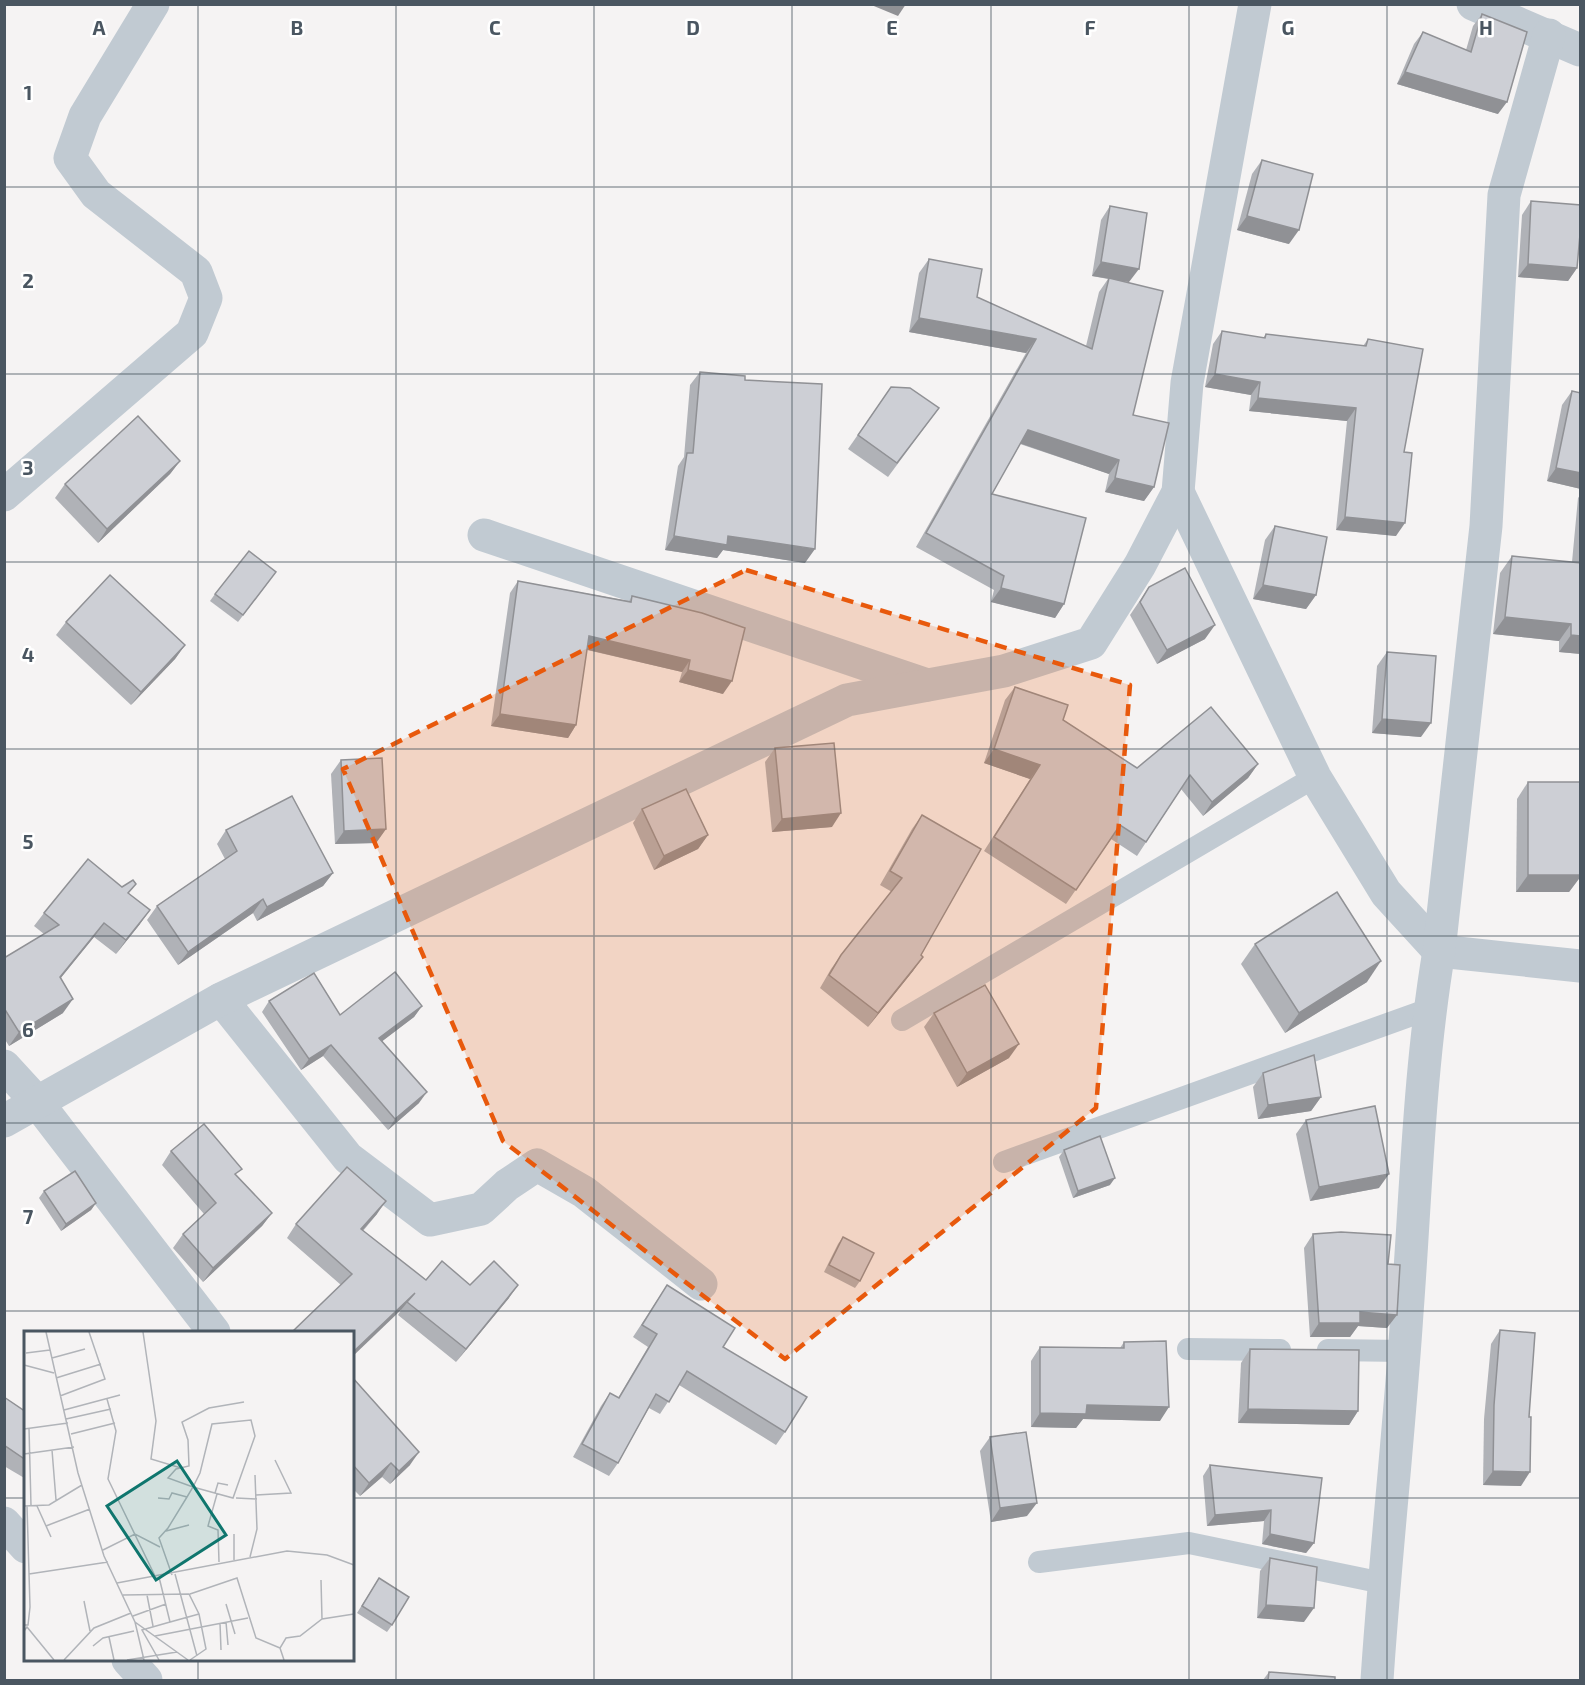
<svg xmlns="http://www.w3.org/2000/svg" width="1585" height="1685" viewBox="0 0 1585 1685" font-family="'Exo 2',sans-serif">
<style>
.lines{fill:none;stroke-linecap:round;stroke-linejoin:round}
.service{stroke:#c1cad2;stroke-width:22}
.minor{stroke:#c1cad2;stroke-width:33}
.wall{fill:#b0b2b7}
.shaded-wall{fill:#909195}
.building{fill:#cdcfd5;stroke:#909195;stroke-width:1.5}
.marked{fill:#e8590c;fill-opacity:0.2;stroke:#e8590c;stroke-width:4.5;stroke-dasharray:12 8;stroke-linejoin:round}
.grid{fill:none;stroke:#4a5661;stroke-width:1.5;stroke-opacity:0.55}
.inset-road{fill:none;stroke:#b1b4b9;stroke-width:1.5}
.view{fill:#0f766e;fill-opacity:0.15;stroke:#0f766e;stroke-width:3}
.inset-edge{fill:none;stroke:#4a5661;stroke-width:3}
.grid-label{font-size:20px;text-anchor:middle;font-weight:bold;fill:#4a5661;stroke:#fff;stroke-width:5;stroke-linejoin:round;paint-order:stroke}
</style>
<rect width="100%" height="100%" fill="#f5f3f3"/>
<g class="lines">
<g class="service">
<polyline points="902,1020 1315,777"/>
<polyline points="1004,1162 1429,1009"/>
<polyline points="1188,1349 1280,1350"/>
<polyline points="1328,1350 1405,1351"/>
<polyline points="1039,1562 1189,1543 1383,1583"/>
</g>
<g class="minor">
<polyline points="1473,4 1580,50"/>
<polyline points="1178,492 1315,777 1386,893 1439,951 1580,966"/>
<polyline points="4,495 192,333 206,298 196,272 96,194 70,158 85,116 153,4"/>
<polyline points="484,535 927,685"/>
<polyline points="221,999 348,1158 430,1220 481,1209 507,1185 537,1165 584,1192 701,1284"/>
<polyline points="4,1066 37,1102 214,1332"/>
<polyline points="4,1121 221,999 847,700 1004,671 1091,643 1140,565 1178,492 1187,383 1255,4"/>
<polyline points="4,1523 26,1547"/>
<polyline points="128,1660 146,1680"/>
<path d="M 1377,1680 C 1385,1558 1399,1436 1407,1313 C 1416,1193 1419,1070 1439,951 L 1486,526 L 1504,195 L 1549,35"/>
</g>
</g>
<g class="wall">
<polygon points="1482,14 1498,114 1397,84 1414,44 1423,32 1466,50 1473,26"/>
<polygon points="1262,160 1289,244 1237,230 1252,174"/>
<polygon points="1531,201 1577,268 1568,281 1518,277 1522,215"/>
<polygon points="1110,206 1129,282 1114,280 1133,415 1154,487 1144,501 1105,492 1109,474 1020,444 992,494 1064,604 1055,618 991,602 994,590 916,547 1026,353 909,332 919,273 929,259 977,297 1086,346 1099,292 1108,279 1092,276 1101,220"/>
<polygon points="1222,331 1263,338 1266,334 1363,346 1368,339 1404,452 1396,536 1336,530 1347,421 1249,411 1251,395 1205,387 1213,344"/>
<polygon points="700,372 745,380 805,563 723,550 717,558 665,550 678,466 684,457 690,385"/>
<polygon points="891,387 939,408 888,477 848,449"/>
<polygon points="1572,391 1581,489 1547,481 1562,405"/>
<polygon points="180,461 170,474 98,543 55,498 65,484"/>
<polygon points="1581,494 1581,654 1559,652 1559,641 1493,634 1500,573 1512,556 1572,562 1578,498"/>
<polygon points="1275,526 1316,595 1306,609 1253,599 1265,540"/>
<polygon points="271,579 238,622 210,601 215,594"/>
<polygon points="518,581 629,601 632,596 723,694 679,682 682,672 587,650 576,725 568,738 491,726 510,593"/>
<polygon points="1149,587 1205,639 1157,664 1130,615"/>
<polygon points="66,622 185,645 175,659 131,705 56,635"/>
<polygon points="1387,652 1421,737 1372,733 1377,666"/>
<polygon points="1015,687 1063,720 1137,768 1258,764 1248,778 1203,816 1181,789 1137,856 1111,839 1066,904 984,851 1030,779 984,763 1005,700"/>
<polygon points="775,748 832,827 772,832 765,762"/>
<polygon points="341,760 386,829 376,843 335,844 331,774"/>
<polygon points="1528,782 1581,782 1581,876 1569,892 1516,892 1517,799"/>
<polygon points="642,809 708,835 698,849 654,870 633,823"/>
<polygon points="922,815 921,955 913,971 868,1027 820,988 831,969 841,955 892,892 880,885 912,829"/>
<polygon points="226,830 333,873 323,886 257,921 253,913 178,965 147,920 157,906 225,859 217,844"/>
<polygon points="129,893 140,924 116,954 94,937 60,979 63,1013 9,1046 4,1038 4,958 44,934 34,926 44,913"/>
<polygon points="1255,944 1367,982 1285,1033 1241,964"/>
<polygon points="269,1001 340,1015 422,1006 414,1017 382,1041 419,1103 388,1130 323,1056 301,1070 262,1012"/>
<polygon points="934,1013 1009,1058 957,1087 924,1027"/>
<polygon points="1263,1073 1321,1097 1311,1111 1258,1119 1253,1087"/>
<polygon points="1306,1120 1379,1188 1310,1201 1296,1134"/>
<polygon points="1064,1150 1110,1185 1073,1198 1059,1157"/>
<polygon points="171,1151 237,1176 272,1213 262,1226 203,1282 173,1248 183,1234 204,1214 162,1165"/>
<polygon points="44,1191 96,1203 91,1210 61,1231 39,1198"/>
<polygon points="377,1214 363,1231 426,1280 470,1285 509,1298 456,1362 398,1315 401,1310 341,1285 287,1238 296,1224"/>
<polygon points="1313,1234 1388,1264 1387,1328 1358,1326 1350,1337 1310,1337 1304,1248"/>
<polygon points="843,1237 860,1281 855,1288 824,1272 838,1244"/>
<polygon points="667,1285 723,1347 785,1432 776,1445 679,1385 660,1414 649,1408 618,1463 609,1476 573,1457 601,1406 610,1393 618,1398 648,1347 633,1337"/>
<polygon points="1500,1330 1521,1486 1483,1485 1484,1419 1491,1344"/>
<polygon points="1124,1342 1160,1421 1083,1419 1076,1428 1031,1427 1031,1361 1040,1347 1120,1348"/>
<polygon points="1250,1349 1358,1411 1349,1425 1238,1423 1241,1363"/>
<polygon points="352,1377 410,1465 390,1484 382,1477 360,1496 352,1488"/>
<polygon points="4,1397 26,1412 26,1479 4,1466"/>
<polygon points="990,1437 1027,1516 991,1522 980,1451"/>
<polygon points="1210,1465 1314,1543 1306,1553 1262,1544 1264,1521 1207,1526 1203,1476"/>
<polygon points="1270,1558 1304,1622 1257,1618 1260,1571"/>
<polygon points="379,1578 392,1625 387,1632 357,1613"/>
<polygon points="1269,1672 1335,1680 1263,1680"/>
</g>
<g class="shaded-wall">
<polygon points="869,4 906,4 898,16"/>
<polygon points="1405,72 1507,102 1498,114 1397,84"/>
<polygon points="1247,216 1299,230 1289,244 1237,230"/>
<polygon points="1101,262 1139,269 1129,282 1092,276"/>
<polygon points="1528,264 1577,268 1568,281 1518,277"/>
<polygon points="919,318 1036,339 1026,353 909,332"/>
<polygon points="1215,374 1260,382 1251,395 1205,387"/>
<polygon points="1258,398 1356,408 1347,421 1249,411"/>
<polygon points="1028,430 1119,460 1109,474 1019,443"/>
<polygon points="180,461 170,474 98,543 107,529"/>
<polygon points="1556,468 1581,473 1581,489 1547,481"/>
<polygon points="1115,478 1154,487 1144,501 1105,492"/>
<polygon points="1345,517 1405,523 1396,536 1336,530"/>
<polygon points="674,536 728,536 815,549 805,563 723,550 717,558 665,550"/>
<polygon points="1263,585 1316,595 1306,609 1253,599"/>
<polygon points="1001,588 1064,604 1055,618 991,602"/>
<polygon points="1505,617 1571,624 1559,641 1493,634"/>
<polygon points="1215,625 1205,639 1157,664 1167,650"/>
<polygon points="1571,635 1581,636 1581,654 1559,652"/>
<polygon points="589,636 690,660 682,672 580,648"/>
<polygon points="185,645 175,659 131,705 141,692"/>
<polygon points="688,670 732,681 723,694 679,682"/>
<polygon points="500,714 576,725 568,738 491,726"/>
<polygon points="1382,719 1431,723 1421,737 1372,733"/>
<polygon points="994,749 1040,765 1030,779 984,763"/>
<polygon points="1258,764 1248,778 1203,816 1212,802"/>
<polygon points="841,813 832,827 772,832 782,819"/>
<polygon points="386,829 376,843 335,844 344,831"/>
<polygon points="708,835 698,849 654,870 664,856"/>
<polygon points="333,873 323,886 257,921 267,907"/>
<polygon points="1528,875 1581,875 1581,876 1569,892 1516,892"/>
<polygon points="263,899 253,913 178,965 188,952"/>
<polygon points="150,910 140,924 116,954 126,940"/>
<polygon points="104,923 94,937 50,991 60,977"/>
<polygon points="923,957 913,971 868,1027 878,1013"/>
<polygon points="1381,961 1367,982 1285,1033 1299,1013"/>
<polygon points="73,999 63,1013 9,1046 19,1032"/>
<polygon points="422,1006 414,1017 372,1049 379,1038"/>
<polygon points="1019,1044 1009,1058 957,1087 967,1073"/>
<polygon points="331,1045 323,1056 301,1070 309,1059"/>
<polygon points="427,1092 419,1103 388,1130 395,1119"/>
<polygon points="1321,1097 1311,1111 1258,1119 1268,1105"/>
<polygon points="1389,1174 1379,1188 1310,1201 1319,1187"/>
<polygon points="1115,1178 1110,1185 1073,1198 1078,1191"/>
<polygon points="386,1201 377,1214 352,1242 361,1229"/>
<polygon points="96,1203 91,1210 61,1231 66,1224"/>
<polygon points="272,1213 262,1226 203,1282 213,1268"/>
<polygon points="518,1285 509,1298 456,1362 466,1349"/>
<polygon points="415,1293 401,1310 352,1357 352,1353"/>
<polygon points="1360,1312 1397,1315 1387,1328 1358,1326 1350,1337 1310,1337 1319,1323"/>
<polygon points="1087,1405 1169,1407 1160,1421 1083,1419 1076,1428 1031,1427 1040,1413"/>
<polygon points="1248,1409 1358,1411 1349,1425 1238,1423"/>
<polygon points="419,1452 410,1465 390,1484 399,1471"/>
<polygon points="391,1463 382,1477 360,1496 369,1483"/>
<polygon points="1493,1471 1530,1472 1521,1486 1483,1485"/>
<polygon points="1037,1503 1027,1516 991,1522 1000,1508"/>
<polygon points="1271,1510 1264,1521 1207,1526 1215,1515"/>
<polygon points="1270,1534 1314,1543 1306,1553 1262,1544"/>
<polygon points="1266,1605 1314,1608 1304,1622 1257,1618"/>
</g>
<g class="building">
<polygon points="1482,14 1527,32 1507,102 1405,72 1423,32 1471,52"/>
<polygon points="1262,160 1313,174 1299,230 1247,216"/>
<polygon points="1531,201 1581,205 1581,223 1577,268 1528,264"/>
<polygon points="1110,206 1147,213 1139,269 1101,262"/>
<polygon points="929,259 982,269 977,297 1092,349 1109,278 1163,291 1133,415 1169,423 1154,487 1115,478 1119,460 1028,430 992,494 1086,518 1064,604 1001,588 1004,576 926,533 1036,339 919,318"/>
<polygon points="1222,331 1265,338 1266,334 1366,346 1368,339 1423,349 1404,452 1412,453 1405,523 1345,517 1356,408 1258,398 1260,382 1215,374"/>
<polygon points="700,372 745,376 745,380 822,384 815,549 728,536 727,545 674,536 687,453 693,453"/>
<polygon points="891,387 910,388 939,408 897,463 858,435"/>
<polygon points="1572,391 1581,393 1581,473 1556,468"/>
<polygon points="138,416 180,461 107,529 65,484"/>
<polygon points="1275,526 1327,537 1316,595 1263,585"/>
<polygon points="249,551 276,572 243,615 215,594"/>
<polygon points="1512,556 1581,563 1581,636 1571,635 1571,624 1505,617"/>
<polygon points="1185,568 1215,625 1167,650 1140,602 1149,587"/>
<polygon points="110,575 185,645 141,692 66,622"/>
<polygon points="518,581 631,602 632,596 702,613 745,628 732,681 688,670 690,660 589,636 576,725 500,714"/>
<polygon points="1387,652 1436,656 1431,723 1382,719"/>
<polygon points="1015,687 1068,705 1063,720 1137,768 1211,707 1258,764 1212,802 1190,775 1146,842 1120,825 1076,890 994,837 1040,765 994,749"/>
<polygon points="834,743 841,813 782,819 775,748"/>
<polygon points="382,758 386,829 344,831 341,760"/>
<rect x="1528" y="782" width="53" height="93"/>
<polygon points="686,789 708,835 664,856 642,809"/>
<polygon points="292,796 333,873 267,907 263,899 188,952 157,906 237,851 226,830"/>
<polygon points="922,815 981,849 921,955 923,957 878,1013 829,975 841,955 902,878 890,871"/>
<polygon points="88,859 122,887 133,880 136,884 128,893 150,910 126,940 104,923 60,977 73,999 19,1032 4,1008 4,958 59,925 44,913"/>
<polygon points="1337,892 1381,961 1299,1013 1255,944"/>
<polygon points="395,972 422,1006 379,1038 427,1092 395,1119 331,1045 309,1059 269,1001 314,973 340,1015"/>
<polygon points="985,985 1019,1044 967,1073 934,1013"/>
<polygon points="1314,1055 1321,1097 1268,1105 1263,1073"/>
<polygon points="1375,1106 1389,1174 1319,1187 1306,1120"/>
<polygon points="204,1124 242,1169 235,1174 272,1213 213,1268 183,1234 216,1203 171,1151"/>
<polygon points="1100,1136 1115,1178 1078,1191 1064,1150"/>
<polygon points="347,1167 386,1201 361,1229 426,1280 442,1261 470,1285 494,1261 518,1285 466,1349 407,1302 415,1293 352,1353 352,1332 292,1332 352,1274 296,1224"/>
<polygon points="75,1171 96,1203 66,1224 44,1191"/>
<polygon points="1341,1232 1391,1235 1388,1264 1400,1265 1397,1315 1360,1312 1360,1323 1319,1323 1313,1234"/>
<polygon points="843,1237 874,1253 860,1281 829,1265"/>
<polygon points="667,1285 735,1328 723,1347 807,1397 785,1432 687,1371 669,1402 656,1394 618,1463 582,1444 610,1393 619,1398 657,1334 642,1325"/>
<polygon points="1500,1330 1535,1333 1529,1417 1531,1417 1530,1472 1493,1471 1494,1405"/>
<polygon points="1166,1341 1169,1407 1087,1405 1086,1414 1040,1413 1040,1347 1124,1348 1124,1342"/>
<polygon points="1250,1349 1359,1350 1358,1411 1248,1409"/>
<polygon points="352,1377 419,1452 399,1471 391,1463 369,1483 352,1464"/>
<polygon points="4,1397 26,1412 26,1460 4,1445"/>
<polygon points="1026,1432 1037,1503 1000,1508 990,1437"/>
<polygon points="1210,1465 1322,1478 1314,1543 1270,1534 1271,1510 1215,1515"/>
<polygon points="1270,1558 1317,1567 1314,1608 1266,1605"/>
<polygon points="379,1578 409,1597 392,1625 362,1606"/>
<polygon points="1269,1672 1335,1677 1335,1680 1268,1680"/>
</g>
<path class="marked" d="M 746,570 L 1130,685 L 1096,1108 L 785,1359 L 503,1141 L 343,769 Z"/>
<path class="grid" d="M 198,4 L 198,1332M 396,4 L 396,1680M 594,4 L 594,1680M 792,4 L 792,1680M 991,4 L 991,1680M 1189,4 L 1189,1680M 1387,4 L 1387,1680M 4,187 L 1580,187M 4,374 L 1580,374M 4,562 L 1580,562M 4,749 L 1580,749M 4,936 L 1580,936M 4,1123 L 1580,1123M 4,1311 L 1580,1311M 4,1498 L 26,1498M 352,1498 L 1580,1498M 198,1660 L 198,1680"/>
<g transform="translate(24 1331)">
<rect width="330" height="330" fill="#f5f3f3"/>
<path class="inset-road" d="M 22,1 L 54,142 L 80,225 L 111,291 L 164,329M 119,1 L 132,90 L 127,128 L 157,137M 2,22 L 26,19M 28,27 L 61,18M 0,34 L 30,42M 32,47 L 77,33M 36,65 L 81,48 L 65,1M 83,68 L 92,100 L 84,148 L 132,247M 40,79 L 96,64M 42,88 L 87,78M 5,97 L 7,175M 0,98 L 44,92M 47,103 L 91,92M 28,119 L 32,169M 0,123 L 50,116M 191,162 L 194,152 L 204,154M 193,163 L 184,195 L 194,199 L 195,231M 232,164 L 267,162 L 251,129M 134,167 L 145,168 L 148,162 L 163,166M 212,167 L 233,168M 0,175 L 25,174 L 58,154M 13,175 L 27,206M 22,195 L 66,178M 142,200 L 165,194M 210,203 L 210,229M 79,219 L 111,203 L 136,216M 226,226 L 233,198 L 231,144M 5,243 L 84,231M 151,243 L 173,325M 148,244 L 135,207 L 144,197 L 163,166 L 169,156 L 176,142 L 188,93 L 227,89 L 231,105 L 209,167 L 169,156 L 144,147 L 152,138 L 165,135 L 164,109 L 158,91 L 185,77 L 220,71M 135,246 L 146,291 L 175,283M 297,249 L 298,288M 93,252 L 263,220 L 303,224 L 330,234M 166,263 L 213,247 L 232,307 L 256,317M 99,264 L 165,263 L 175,283 L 182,318 L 166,329M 123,264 L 129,295M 60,270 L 66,300M 202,273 L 211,303M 109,285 L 142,273M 111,291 L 120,329M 202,291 L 204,314M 196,292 L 197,319M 0,294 L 4,294 L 6,276 L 3,175M 0,300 L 3,296 L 30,329M 131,305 L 224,287M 85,306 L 90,329M 69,315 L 79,307 L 110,300M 40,329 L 70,297 L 107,282M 103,329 L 153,321M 135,329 L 118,299 L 146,291M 260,329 L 256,317 L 262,307 L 276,305 L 298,288 L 330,283"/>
<path class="view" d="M 153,130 L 202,204 L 132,249 L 83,175 Z"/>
<rect width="330" height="330" class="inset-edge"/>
</g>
<g class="grid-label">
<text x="99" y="35">A</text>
<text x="297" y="35">B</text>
<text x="495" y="35">C</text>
<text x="693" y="35">D</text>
<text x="892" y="35">E</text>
<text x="1090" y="35">F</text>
<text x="1288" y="35">G</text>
<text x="1486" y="35">H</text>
<text x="28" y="100">1</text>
<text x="28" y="288">2</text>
<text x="28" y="475">3</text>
<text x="28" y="662">4</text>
<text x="28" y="849">5</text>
<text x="28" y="1037">6</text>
<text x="28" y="1224">7</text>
</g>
<rect width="1585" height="1685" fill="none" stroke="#4a5661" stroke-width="12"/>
</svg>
